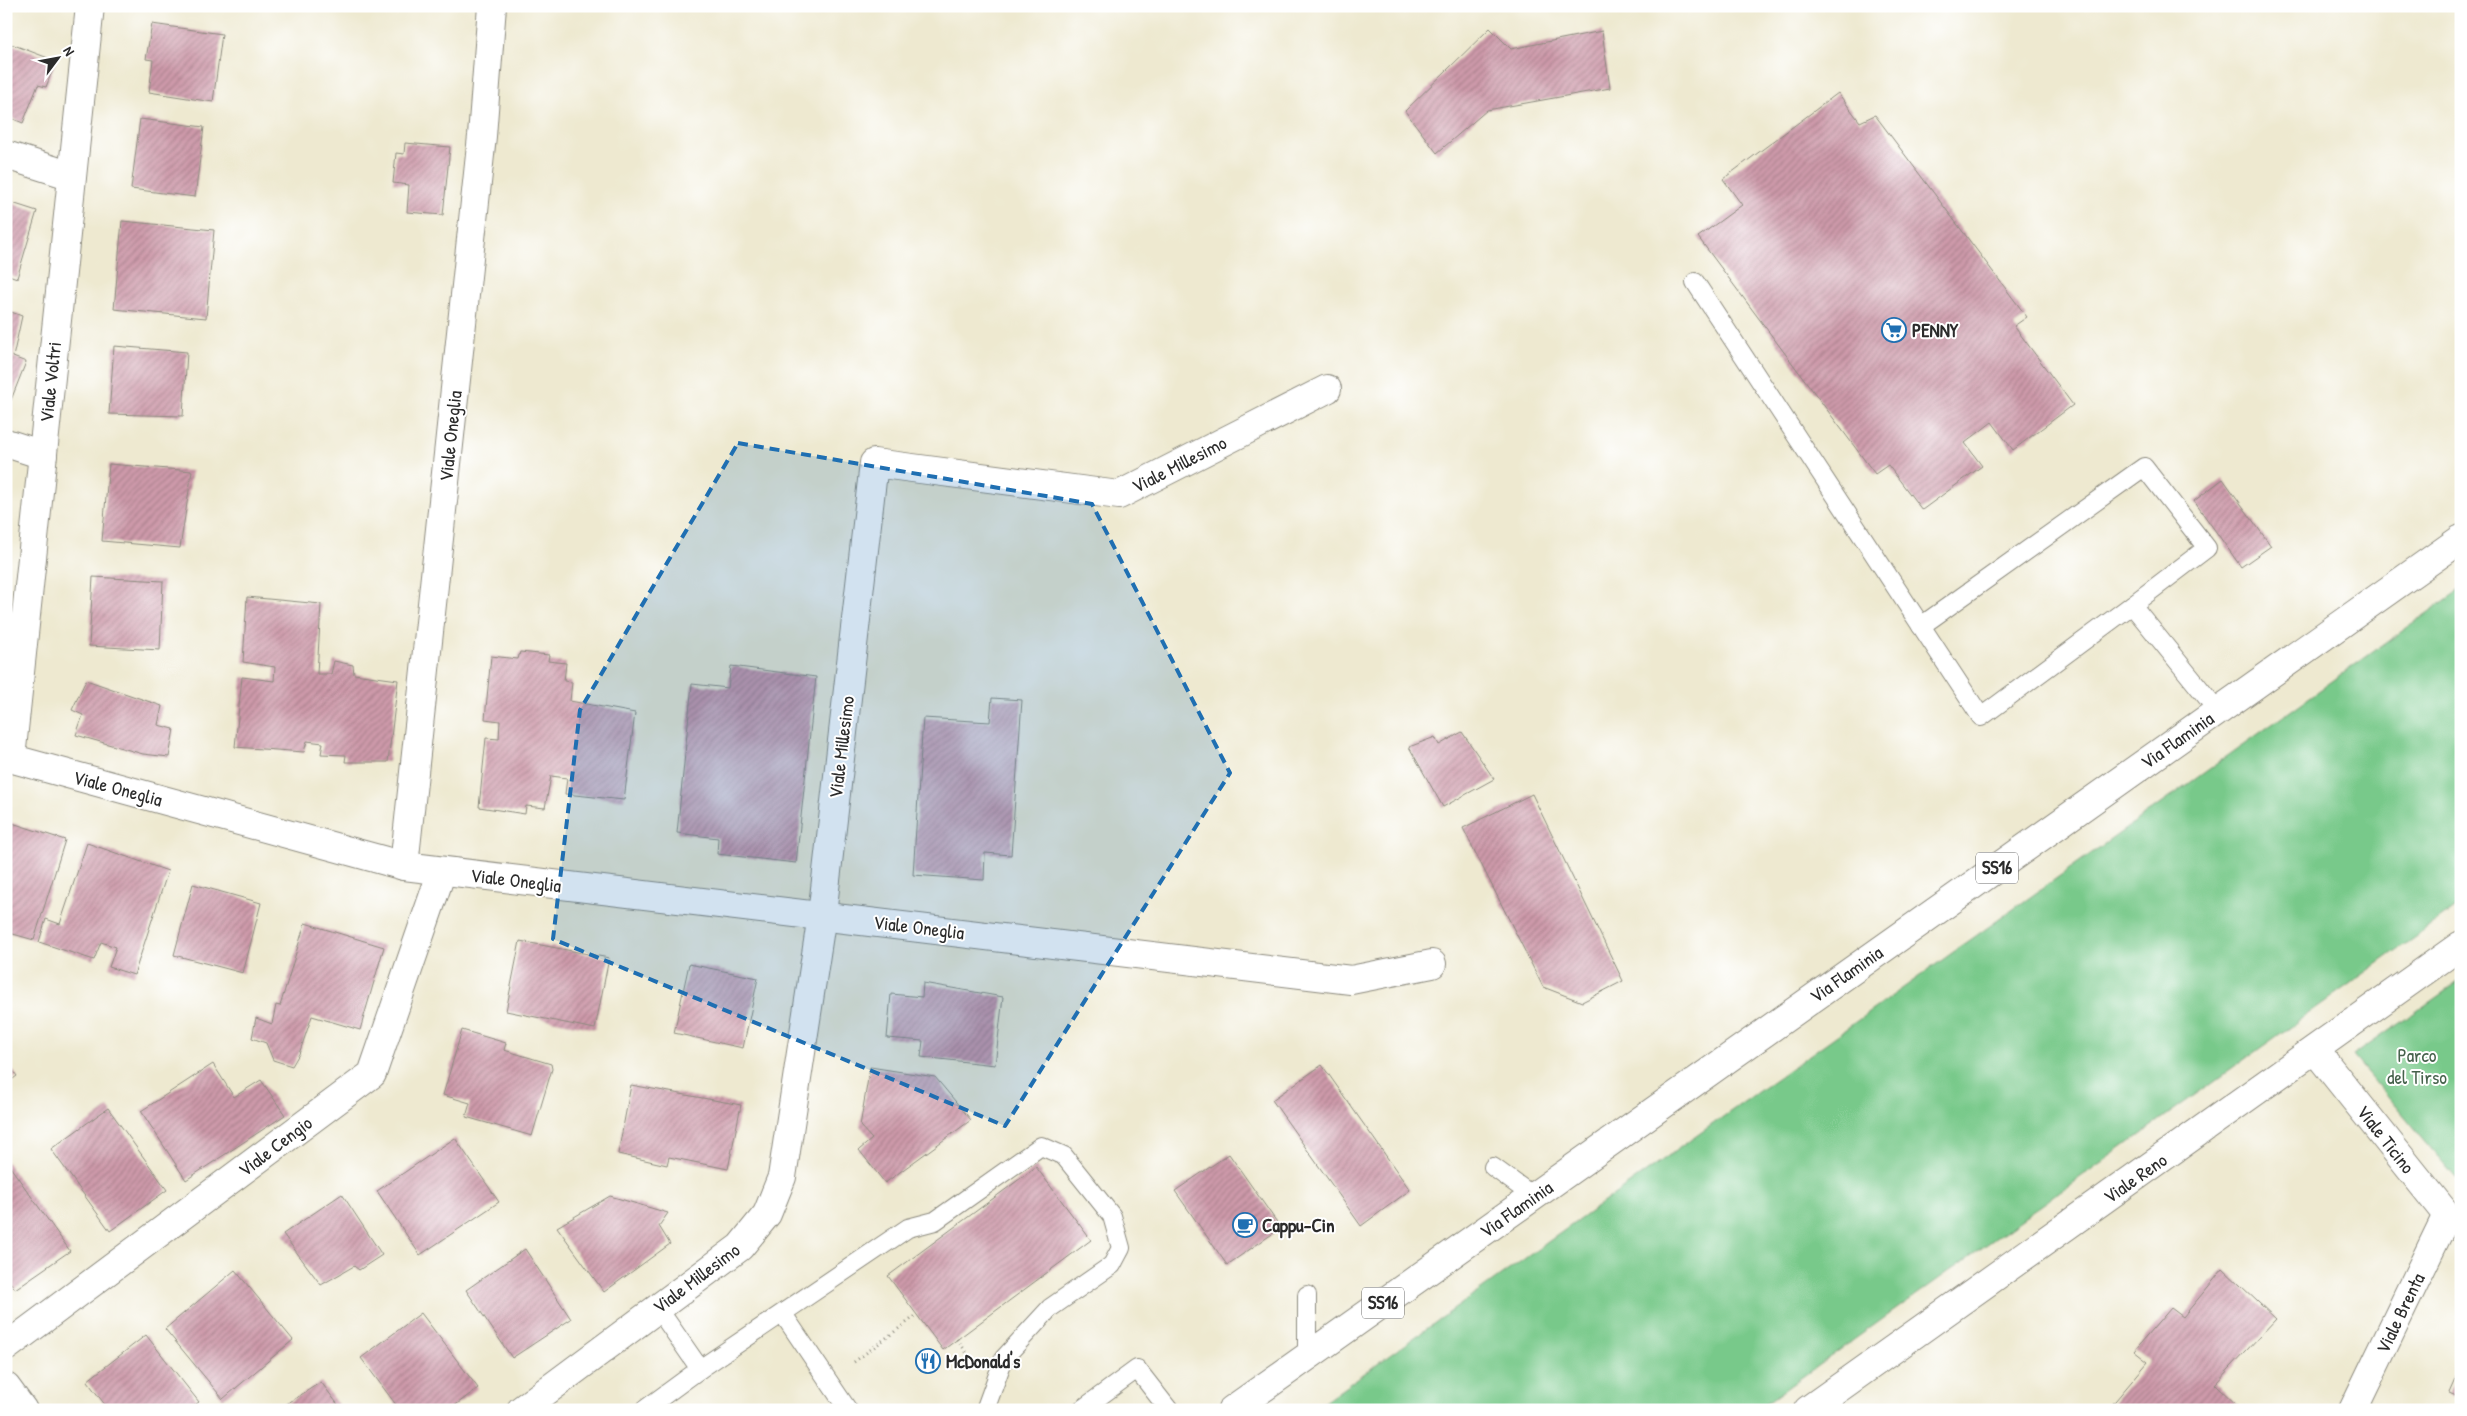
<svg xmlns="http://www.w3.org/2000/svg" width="2467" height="1416" viewBox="0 0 2467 1416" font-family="'Patrick Hand',sans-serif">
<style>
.green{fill:#78c98a;stroke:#527a5a}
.building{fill:url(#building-hatch)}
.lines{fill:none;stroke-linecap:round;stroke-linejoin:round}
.lane-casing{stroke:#8c8a7e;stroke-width:20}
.street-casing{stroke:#8c8a7e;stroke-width:30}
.primary-casing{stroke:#8c8a7e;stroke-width:30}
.path{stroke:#8c8a7e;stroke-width:3;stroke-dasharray:1 4;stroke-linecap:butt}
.lane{stroke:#fff;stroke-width:18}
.street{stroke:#fff;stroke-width:28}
.primary{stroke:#fff;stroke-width:28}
.marked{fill:#1f6fb2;fill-opacity:0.2;stroke:#1f6fb2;stroke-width:4;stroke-dasharray:10 6;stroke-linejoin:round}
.labels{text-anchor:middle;stroke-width:4;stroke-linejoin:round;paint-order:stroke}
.shield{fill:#fff;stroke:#6b6b6b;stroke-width:1}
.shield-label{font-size:18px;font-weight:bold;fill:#2b2b2b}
.poi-label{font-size:19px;font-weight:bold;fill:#2b2b2b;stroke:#fff;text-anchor:start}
.street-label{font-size:19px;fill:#2b2b2b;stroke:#fff}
.park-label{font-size:19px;fill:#46624c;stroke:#fff}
</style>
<defs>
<pattern id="building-hatch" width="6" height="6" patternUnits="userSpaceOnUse" patternTransform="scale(1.25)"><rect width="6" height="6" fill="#ce9aaa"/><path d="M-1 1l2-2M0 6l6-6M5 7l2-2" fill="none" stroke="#a77e8b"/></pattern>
</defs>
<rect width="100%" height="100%" fill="#fff"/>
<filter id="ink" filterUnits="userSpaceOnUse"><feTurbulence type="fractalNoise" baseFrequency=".02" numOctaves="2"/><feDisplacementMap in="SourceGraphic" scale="10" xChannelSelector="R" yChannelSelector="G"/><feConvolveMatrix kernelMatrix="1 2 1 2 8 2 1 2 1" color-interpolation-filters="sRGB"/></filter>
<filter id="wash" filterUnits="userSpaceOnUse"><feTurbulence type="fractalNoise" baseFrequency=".0096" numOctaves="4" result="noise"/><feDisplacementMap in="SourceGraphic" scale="20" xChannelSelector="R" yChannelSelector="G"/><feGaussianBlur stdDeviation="1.12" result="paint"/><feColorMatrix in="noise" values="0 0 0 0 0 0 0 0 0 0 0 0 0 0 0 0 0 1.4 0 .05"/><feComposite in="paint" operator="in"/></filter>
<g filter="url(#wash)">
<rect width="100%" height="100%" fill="#eee9d0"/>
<g class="green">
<polygon points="2461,589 2461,904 1756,1410 1313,1410"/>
<polygon points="2461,980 2461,1184 2353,1056"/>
</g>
<g id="blocks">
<g class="building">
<polygon points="152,24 222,34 213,102 149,92 153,60 146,59"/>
<polygon points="1490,28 1511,49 1602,31 1610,88 1487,110 1437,153 1405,111"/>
<polygon points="6,42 56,61 46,87 38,85 23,123 6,116"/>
<polygon points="1838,93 1860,122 1875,115 2027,317 2014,326 2073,405 2013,450 1992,422 1965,443 1982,466 1922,510 1888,465 1875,474 1698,237 1742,205 1723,179"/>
<polygon points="140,119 204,127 195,197 131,189"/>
<polygon points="405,143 450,147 443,215 407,212 409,185 393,183 396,153 404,154"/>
<polygon points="6,201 37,211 17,278 6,274"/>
<polygon points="122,221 214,230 206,318 114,309"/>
<polygon points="6,310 22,316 13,357 26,362 9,405 6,404"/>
<polygon points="114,346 187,352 183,416 109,414"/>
<polygon points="109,464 192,471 180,548 102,541"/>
<polygon points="2223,479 2271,546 2241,567 2194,501"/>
<polygon points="93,577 163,581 160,650 89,646"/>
<polygon points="247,597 321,604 317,674 331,674 334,661 353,665 354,674 398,680 388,762 345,762 346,755 321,754 323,743 307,741 304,752 235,747 242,677 274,681 275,667 243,662"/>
<polygon points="520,652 549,655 548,661 566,663 564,681 572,682 570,701 635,713 624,800 565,794 567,778 551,776 545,808 526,806 525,814 479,807 486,738 499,739 500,721 485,719 491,656 518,659"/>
<polygon points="731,666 816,677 796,863 717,854 718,838 677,833 692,684 728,688"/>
<polygon points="86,680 162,706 158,725 174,729 169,757 143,754 76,735 83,715 72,710"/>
<polygon points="992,698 1022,700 1011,855 985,853 984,880 913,875 923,718 990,722"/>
<polygon points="1462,732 1494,779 1443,807 1409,747 1435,737 1439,745"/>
<polygon points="1532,794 1623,981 1582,1002 1543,987 1463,828"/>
<polygon points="6,821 65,840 34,940 6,932"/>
<polygon points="87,843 168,871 134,975 109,967 116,947 101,942 94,960 39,942 46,919 60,924"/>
<polygon points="193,884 261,903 243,973 174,955"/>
<polygon points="305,923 384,947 360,1030 312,1016 299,1054 292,1066 273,1060 266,1043 252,1038 256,1018 272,1024 276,1005 280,1006"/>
<polygon points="520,941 609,958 595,1029 506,1011"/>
<polygon points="689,964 758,978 743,1048 674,1033"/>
<polygon points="923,983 1003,997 995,1065 921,1057 923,1041 887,1038 891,994 922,997"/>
<polygon points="462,1030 506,1043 504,1050 551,1064 552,1069 532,1136 466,1117 470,1103 443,1095"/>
<polygon points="6,1061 17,1076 6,1084"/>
<polygon points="213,1064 234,1097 261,1080 285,1115 186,1180 141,1111"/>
<polygon points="1322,1065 1410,1190 1361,1226 1272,1100"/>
<polygon points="870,1067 935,1077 971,1120 885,1183 859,1150 872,1139 860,1126"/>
<polygon points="631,1085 741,1105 728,1169 669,1157 667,1165 618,1154"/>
<polygon points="108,1108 167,1190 110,1231 51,1149"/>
<polygon points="455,1138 499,1202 420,1255 377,1191"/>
<polygon points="1229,1154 1281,1228 1227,1265 1175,1191"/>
<polygon points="6,1161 70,1251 15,1289 6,1276"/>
<polygon points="1036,1167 1091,1240 943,1350 888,1276"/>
<polygon points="342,1194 382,1255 359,1270 354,1266 321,1285 283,1234"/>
<polygon points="610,1196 668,1213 659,1226 670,1244 604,1292 557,1227"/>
<polygon points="525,1249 571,1319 512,1358 466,1290"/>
<polygon points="2223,1269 2276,1319 2215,1384 2242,1410 2112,1410 2110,1407 2148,1362 2134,1351 2171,1308 2183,1317"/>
<polygon points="235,1270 293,1340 223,1399 165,1329"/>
<polygon points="421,1313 478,1388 449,1410 400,1410 361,1358"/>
<polygon points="146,1335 199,1402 188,1410 109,1410 87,1381"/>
<polygon points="2461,1366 2461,1398 2449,1393"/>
<polygon points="321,1382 342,1410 287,1410 285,1405"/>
</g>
</g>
</g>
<g filter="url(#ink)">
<use href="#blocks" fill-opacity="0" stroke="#8c8a7e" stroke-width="1"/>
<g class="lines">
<defs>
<g id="lane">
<polyline points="1695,282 1981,717 2132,605 2218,711"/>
<polyline points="1921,626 2144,467 2207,548 2132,605"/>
<polyline points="1493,1167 1533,1196"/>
<polyline points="1307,1295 1307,1357"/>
<polyline points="783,1314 848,1410"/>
<polyline points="700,1369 908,1228 935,1221 1041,1146 1064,1156 1112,1216 1121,1248 1112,1265 1050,1308 1004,1358 985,1410"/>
<polyline points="644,1410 700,1369 657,1307"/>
<polyline points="1081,1410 1137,1369 1169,1410"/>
</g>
<g id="street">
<polyline points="6,155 72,176"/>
<polyline points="6,443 43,455"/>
<polyline points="6,757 404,866 1351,980 1432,964"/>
<polyline points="11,758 90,6"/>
<polyline points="404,866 482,136 492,6"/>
<polyline points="2315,1050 2447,1215 2461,1222"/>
<polyline points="6,1347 372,1074 442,871"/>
<polyline points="6,1387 23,1410"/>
<polyline points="521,1410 740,1247 767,1214 782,1177 822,915 874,463 1119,495 1327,389"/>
<polyline points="1808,1410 2461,945"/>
<polyline points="2353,1410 2447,1215"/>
</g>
<polyline id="primary" points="1232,1410 2461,539"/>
</defs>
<use href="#lane" class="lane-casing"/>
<use href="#street" class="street-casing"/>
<use href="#primary" class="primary-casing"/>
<g class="path">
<polyline points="957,1339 969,1356"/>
<polyline points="854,1362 917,1315"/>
</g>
<use href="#lane" class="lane"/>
<use href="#street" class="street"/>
<use href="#primary" class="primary"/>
</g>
</g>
<path class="marked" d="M 738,443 L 1092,504 L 1230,773 L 1005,1126 L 553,939 L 580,710 Z"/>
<defs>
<symbol id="supermarket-ring" viewBox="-11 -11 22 22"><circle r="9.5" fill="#fff" stroke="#1f6fb2" stroke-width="1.5"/><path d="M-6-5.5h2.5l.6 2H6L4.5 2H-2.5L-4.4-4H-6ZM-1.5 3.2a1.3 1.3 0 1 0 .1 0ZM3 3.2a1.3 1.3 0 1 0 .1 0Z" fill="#1f6fb2"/></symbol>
<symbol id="cafe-ring" viewBox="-11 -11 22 22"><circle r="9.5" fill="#fff" stroke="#1f6fb2" stroke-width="1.5"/><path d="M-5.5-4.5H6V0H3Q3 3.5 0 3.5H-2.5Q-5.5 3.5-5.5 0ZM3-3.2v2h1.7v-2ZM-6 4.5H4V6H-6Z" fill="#1f6fb2"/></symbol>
<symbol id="restaurant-ring" viewBox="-11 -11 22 22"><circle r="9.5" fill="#fff" stroke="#1f6fb2" stroke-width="1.5"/><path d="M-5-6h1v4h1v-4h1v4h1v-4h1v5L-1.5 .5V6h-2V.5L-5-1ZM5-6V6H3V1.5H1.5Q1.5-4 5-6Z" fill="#1f6fb2"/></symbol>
</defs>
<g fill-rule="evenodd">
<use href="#supermarket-ring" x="1880" y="316" width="28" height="28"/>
<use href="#cafe-ring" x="1231" y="1211" width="28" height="28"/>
<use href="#restaurant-ring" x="914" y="1347" width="28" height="28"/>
</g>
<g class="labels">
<g class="shield">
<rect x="1976" y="852.5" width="42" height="31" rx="4"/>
<rect x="1362" y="1287.5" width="42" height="31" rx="4"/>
</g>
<g class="shield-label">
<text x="1997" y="874">SS16</text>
<text x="1383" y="1309">SS16</text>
</g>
<g class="poi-label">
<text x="1912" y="337">PENNY</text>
<text x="1262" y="1232">Cappu-Cin</text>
<text x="946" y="1368">McDonald's</text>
</g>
<g class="street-label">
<text transform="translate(50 382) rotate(-84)" y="7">Viale Voltri</text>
<text transform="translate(450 436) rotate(-84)" y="7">Viale Oneglia</text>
<text transform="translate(1179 464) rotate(-27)" y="7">Viale Millesimo</text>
<text transform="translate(2177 740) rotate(-35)" y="7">Via Flaminia</text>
<text transform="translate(841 747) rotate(-83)" y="7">Viale Millesimo</text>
<text transform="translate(118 788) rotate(15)" y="7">Viale Oneglia</text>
<text transform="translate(516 880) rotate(7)" y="7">Viale Oneglia</text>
<text transform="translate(919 927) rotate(7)" y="7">Viale Oneglia</text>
<text transform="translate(1846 974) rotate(-35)" y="7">Via Flaminia</text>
<text transform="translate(2386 1139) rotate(52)" y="7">Viale Ticino</text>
<text transform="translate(275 1146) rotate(-37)" y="7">Viale Cengio</text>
<text transform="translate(2135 1178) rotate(-35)" y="7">Viale Reno</text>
<text transform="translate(1516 1209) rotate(-35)" y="7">Via Flaminia</text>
<text transform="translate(696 1278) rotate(-37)" y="7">Viale Millesimo</text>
<text transform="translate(2400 1313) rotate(-64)" y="7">Viale Brenta</text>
</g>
<g class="park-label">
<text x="2417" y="1062">Parco<tspan x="2417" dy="22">del Tirso</tspan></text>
</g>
</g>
<rect width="2467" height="1416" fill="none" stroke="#fff" stroke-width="25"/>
<g transform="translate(58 58) rotate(58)" stroke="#ffffff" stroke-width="4" paint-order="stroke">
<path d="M0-4L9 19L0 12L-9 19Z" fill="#2b2b2b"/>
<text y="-8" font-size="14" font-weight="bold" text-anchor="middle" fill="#2b2b2b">N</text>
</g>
</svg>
